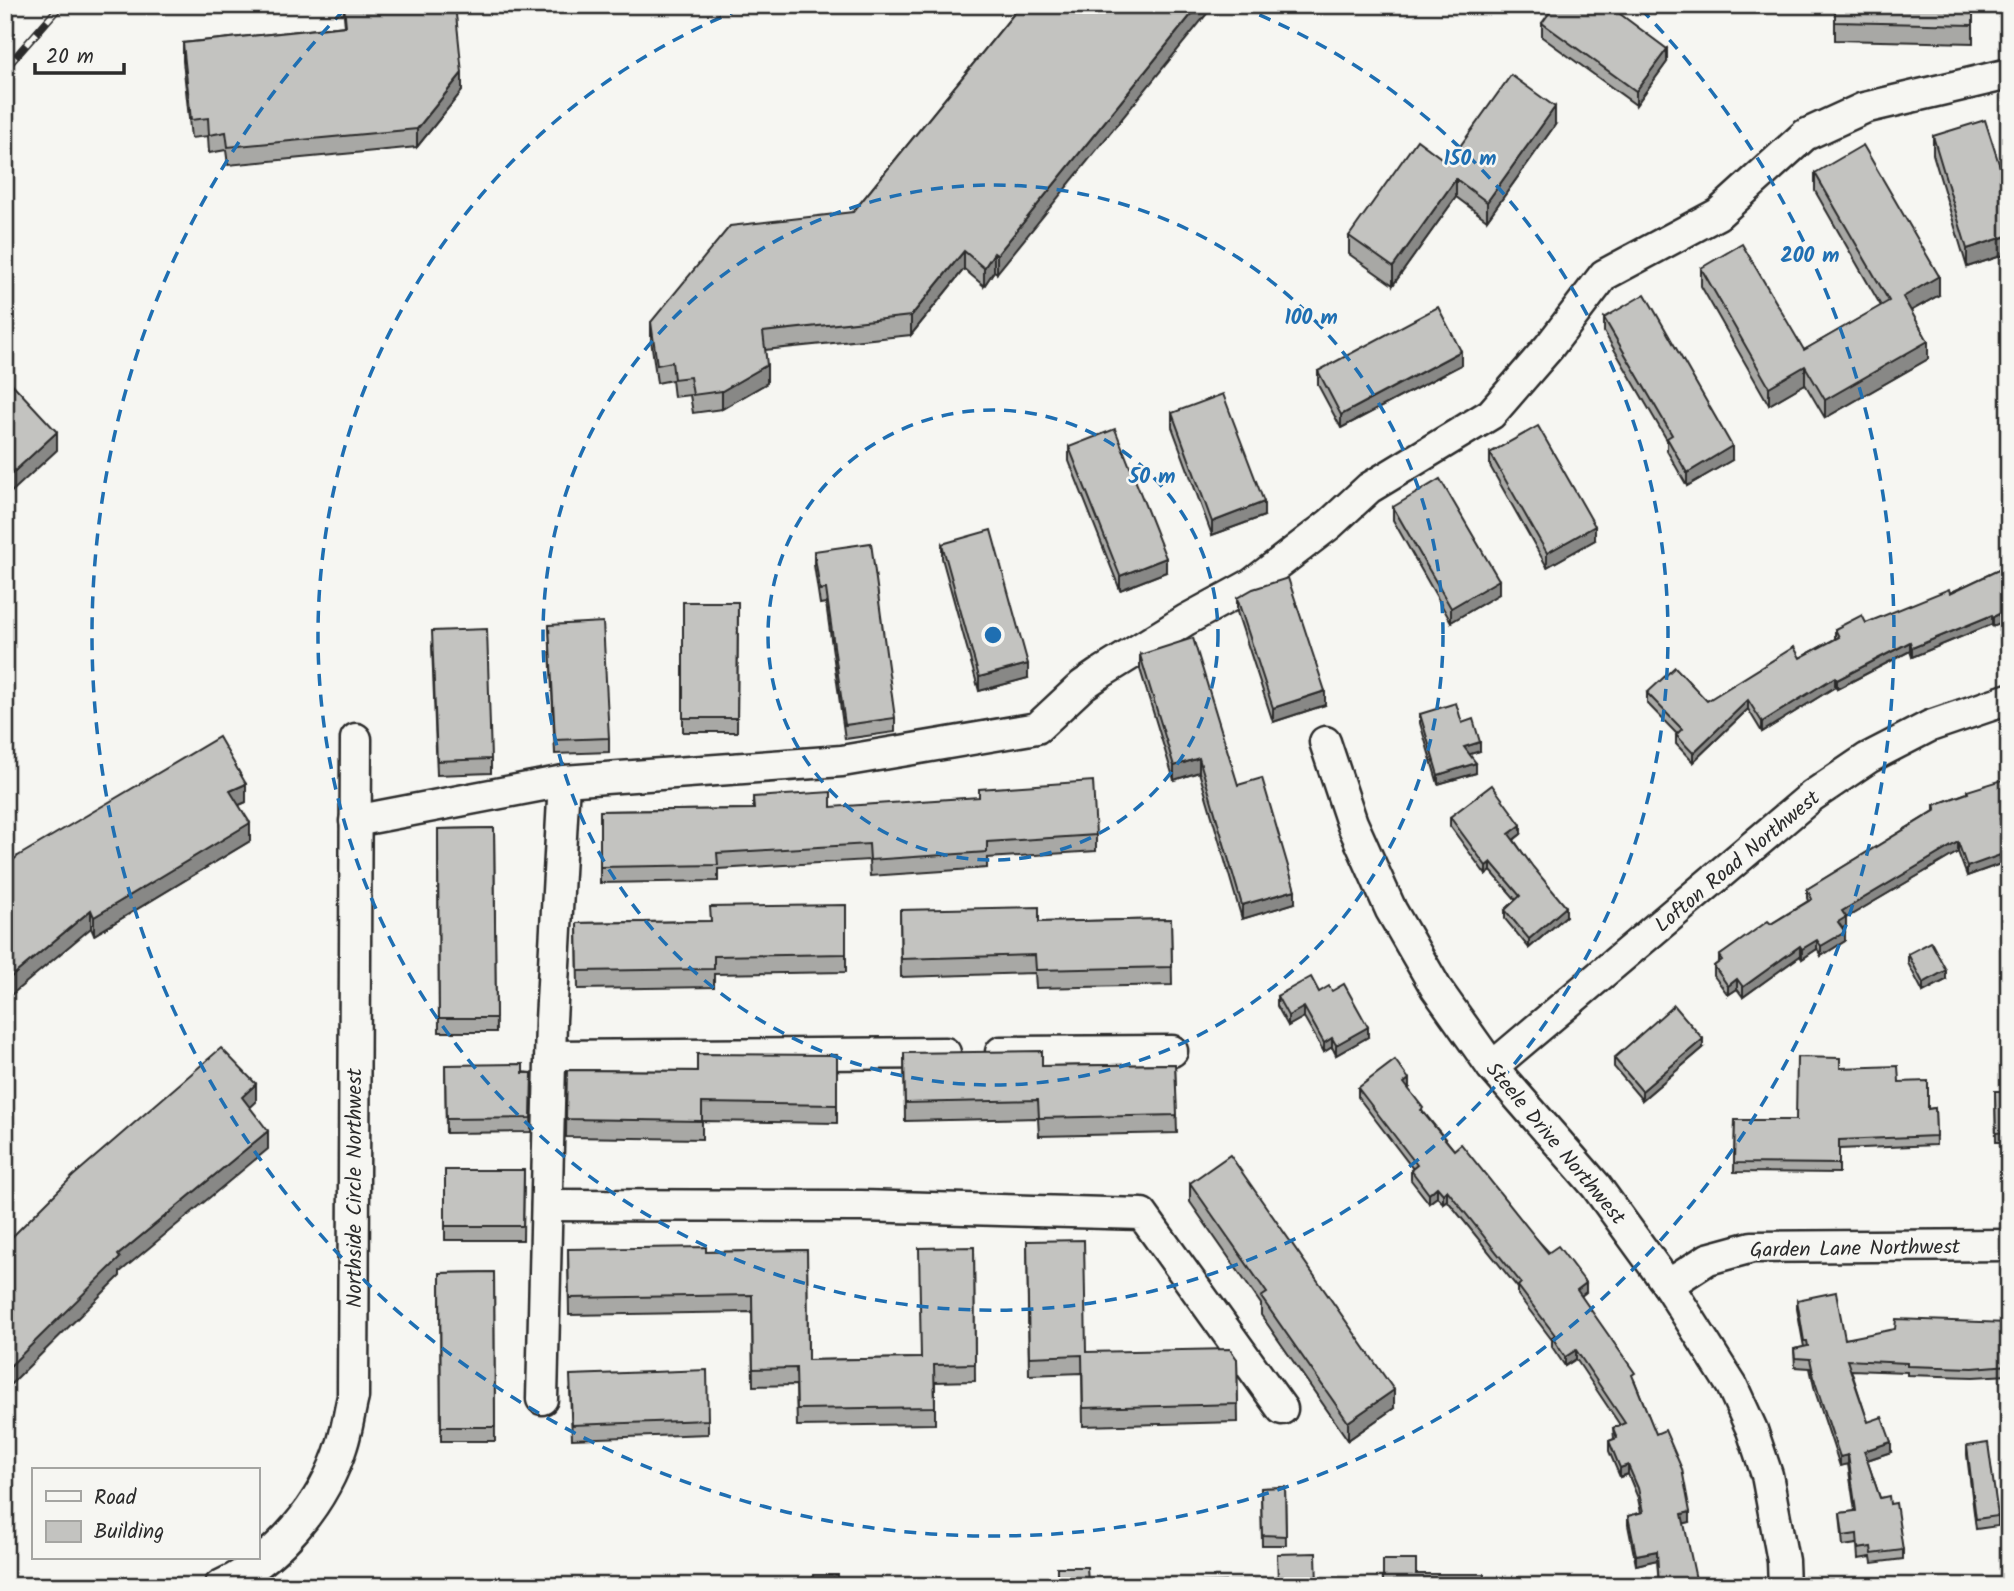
<svg xmlns="http://www.w3.org/2000/svg" width="2014" height="1591" viewBox="0 0 2014 1591" font-family="Kalam,sans-serif">
<style>
.lines{fill:none;stroke-linecap:round;stroke-linejoin:round}
.minor-casing{stroke:#2b2b2b;stroke-width:35}
.minor{stroke:#f6f6f2;stroke-width:30}
.rail-casing{stroke:#2b2b2b;stroke-width:8}
.rail{stroke:#f6f6f2;stroke-width:5;stroke-dasharray:16;stroke-linecap:butt}
.wall{fill:#a8a8a5;stroke:#2b2b2b;stroke-width:2}
.shaded-wall{fill:#888886;stroke:#2b2b2b;stroke-width:2}
.building{fill:#c3c3c0;stroke:#2b2b2b;stroke-width:2}
.ring{fill:none;stroke:#1f6fb2;stroke-width:3.5;stroke-dasharray:12 9}
.labels{text-anchor:middle;stroke-width:5;stroke-linejoin:round;paint-order:stroke}
.street-label{font-size:21px;fill:#2b2b2b;stroke:#f6f6f2}
.centre{fill:#1f6fb2;stroke:#f6f6f2;stroke-width:3.5}
.ring-label{font-size:21px;text-anchor:middle;font-weight:bold;fill:#1f6fb2;stroke:#f6f6f2;stroke-width:5;stroke-linejoin:round;paint-order:stroke}
</style>
<rect width="100%" height="100%" fill="#f6f6f2"/>
<filter id="ink" filterUnits="userSpaceOnUse"><feTurbulence type="fractalNoise" baseFrequency=".0143" numOctaves="2"/><feDisplacementMap in="SourceGraphic" scale="14" xChannelSelector="R" yChannelSelector="G"/><feConvolveMatrix kernelMatrix="1 2 1 2 8 2 1 2 1" color-interpolation-filters="sRGB"/></filter>
<g filter="url(#ink)">
<g class="lines">
<defs>
<g id="minor">
<polyline points="1325,742 1352,823 1391,910 1436,988 1492,1067 1596,1186 1668,1285 1732,1386 1752,1430 1767,1475 1783,1561 1784,1586"/>
<polyline points="355,821 564,781 842,761 1037,728 1083,685 1099,674 1186,620 1252,584 1330,524 1369,488 1491,414 1549,347 1604,275 1718,214 1805,135 1864,108 2009,74"/>
<polyline points="1001,1052 1172,1051"/>
<polyline points="551,1056 945,1053"/>
<polyline points="1492,1067 1812,796 1868,758 1930,726 2009,699"/>
<polyline points="547,1205 861,1206 1142,1214 1282,1409"/>
<polyline points="1668,1285 1708,1259 1752,1247 2009,1245"/>
<polyline points="542,1399 551,1020 564,781"/>
<path d="M 220,1586 C 276,1561 324,1504 342,1445 C 347,1430 349,1413 353,1397 L 356,739"/>
</g>
</defs>
<use href="#minor" class="minor-casing"/>
<use href="#minor" class="minor"/>
<defs>
<polyline id="rail" points="5,69 61,5"/>
</defs>
<use href="#rail" class="rail-casing"/>
<use href="#rail" class="rail"/>
</g>
<g class="wall">
<polygon points="343,5 455,5 462,91 417,147 228,165 226,150 209,153 208,136 191,138 183,61 183,43 345,26"/>
<polygon points="1021,5 997,273 994,271 984,286 964,269 911,335 765,350 767,383 722,409 693,413 690,395 674,397 672,380 657,383 651,340 651,322 853,212"/>
<polygon points="1669,5 1684,5 1678,12"/>
<polygon points="1835,5 1973,5 1973,43 1835,40"/>
<polygon points="1542,23 1667,62 1636,105 1542,37"/>
<polygon points="1555,125 1487,220 1456,197 1393,285 1349,254 1349,236 1448,163"/>
<polygon points="1933,136 2009,195 2009,259 2007,254 1967,267 1933,154"/>
<polygon points="1815,173 1939,295 1911,311 1928,359 1825,418 1805,384 1769,405 1701,286 1701,268 1804,350 1881,306 1815,191"/>
<polygon points="1604,318 1732,460 1687,486 1667,451 1667,440 1604,332"/>
<polygon points="1461,365 1341,428 1318,385 1318,371"/>
<polygon points="1172,413 1264,516 1212,535 1172,427"/>
<polygon points="1069,447 1166,572 1120,590 1069,461"/>
<polygon points="1490,453 1595,540 1547,567 1490,466"/>
<polygon points="1393,507 1499,594 1451,622 1393,520"/>
<polygon points="942,544 1028,678 979,691 942,558"/>
<polygon points="814,551 895,718 895,732 845,739 826,603 820,604 814,565"/>
<polygon points="2009,565 1993,626 1992,624 1912,657 1910,651 1837,689 1835,687 1762,732 1748,709 1693,762 1676,744 1676,735 1677,734 1647,703 1647,693 1707,701 1800,658 1835,639 1835,629 1866,623 1950,593"/>
<polygon points="1237,598 1325,705 1273,722 1237,612"/>
<polygon points="683,602 738,602 737,732 683,732"/>
<polygon points="549,625 609,738 609,752 555,754"/>
<polygon points="432,645 491,759 491,773 437,775"/>
<polygon points="1140,655 1295,903 1242,919 1199,772 1174,780 1140,669"/>
<polygon points="1420,714 1462,723 1480,751 1469,754 1476,773 1438,784 1420,723"/>
<polygon points="1967,791 2009,826 2003,828 2009,845 2009,857 2003,859 2003,863 1967,876 1958,852 1846,918 1846,926 1842,929 1845,941 1821,956 1817,949 1802,959 1800,956 1743,997 1737,989 1728,995 1714,976 1714,966 1719,962 1719,956 1808,901 1807,898 1807,889 1934,811 1934,805 1967,793"/>
<polygon points="753,797 831,807 1096,835 1096,851 987,858 987,868 870,876 869,860 718,869 718,881 600,883 600,811 753,809"/>
<polygon points="246,802 239,805 250,841 94,935 91,928 18,856"/>
<polygon points="1450,817 1521,834 1514,840 1566,916 1529,948 1505,919 1505,910 1516,900 1491,871 1486,875 1450,826"/>
<polygon points="494,828 496,1032 439,1032 438,829"/>
<polygon points="846,905 846,972 714,974 714,987 578,989 577,923 710,921"/>
<polygon points="900,910 1039,922 1171,919 1172,985 1036,988 1035,973 901,977"/>
<polygon points="1908,954 1946,980 1923,992 1908,963"/>
<polygon points="1332,991 1368,1037 1336,1055 1332,1047 1324,1052 1304,1017 1288,1026 1277,1006 1277,996"/>
<polygon points="1703,1048 1642,1100 1614,1067 1614,1058"/>
<polygon points="904,1053 1042,1066 1175,1064 1177,1133 1039,1136 1038,1118 905,1121"/>
<polygon points="837,1055 837,1123 702,1121 702,1139 566,1137 567,1070 697,1071"/>
<polygon points="445,1065 532,1073 531,1132 446,1133"/>
<polygon points="1840,1068 1899,1082 1928,1109 1935,1108 1936,1145 1839,1149 1839,1173 1734,1172 1735,1120 1796,1120"/>
<polygon points="1358,1088 1409,1088 1408,1089 1423,1111 1454,1150 1586,1292 1581,1296 1635,1382 1690,1522 1684,1523 1659,1586 1657,1560 1636,1565 1628,1525 1628,1516 1641,1513 1638,1498 1628,1474 1620,1477 1609,1451 1609,1441 1614,1439 1613,1428 1620,1425 1576,1359 1565,1366 1552,1347 1552,1340 1518,1295 1518,1288 1447,1200 1443,1203 1437,1197 1429,1203 1411,1180 1411,1170 1413,1169 1358,1097"/>
<polygon points="1995,1091 2009,1091 2009,1159 2007,1159 2006,1142 1996,1142"/>
<polygon points="445,1170 524,1170 523,1240 445,1240"/>
<polygon points="1190,1183 1394,1408 1348,1440 1261,1315 1261,1304 1190,1202"/>
<polygon points="1027,1241 1086,1352 1237,1359 1238,1422 1083,1426 1082,1373 1029,1375"/>
<polygon points="974,1247 975,1381 935,1382 935,1424 797,1426 796,1385 753,1386 752,1312 569,1315 568,1249 706,1252 807,1250 808,1360 921,1358"/>
<polygon points="494,1272 495,1441 441,1441 440,1273"/>
<polygon points="1797,1300 1845,1339 2008,1323 2009,1320 2009,1375 1973,1377 1907,1375 1907,1372 1851,1370 1868,1422 1891,1452 1867,1460 1880,1498 1890,1504 1903,1550 1903,1559 1872,1563 1871,1557 1858,1559 1857,1544 1843,1546 1840,1513 1855,1511 1848,1464 1840,1466 1815,1391 1810,1368 1795,1367 1794,1349 1804,1347 1797,1309"/>
<polygon points="570,1389 708,1420 708,1434 572,1439"/>
<polygon points="1967,1446 1998,1516 1998,1526 1976,1529 1967,1455"/>
<polygon points="1285,1487 1286,1545 1262,1545 1261,1488"/>
</g>
<g class="shaded-wall">
<polygon points="1199,5 1214,5 997,273 997,255"/>
<polygon points="1678,5 1684,5 1678,12"/>
<polygon points="1667,49 1667,62 1636,105 1636,91"/>
<polygon points="462,73 462,91 417,147 417,129"/>
<polygon points="1555,107 1555,125 1487,220 1487,202"/>
<polygon points="1456,179 1456,197 1393,285 1393,267"/>
<polygon points="2007,236 2007,254 1967,267 1967,249"/>
<polygon points="964,251 964,269 911,335 911,316"/>
<polygon points="994,253 994,271 984,286 984,268"/>
<polygon points="1939,276 1939,295 1903,315 1903,297"/>
<polygon points="1928,341 1928,359 1825,418 1825,400"/>
<polygon points="1461,351 1461,365 1341,428 1341,415"/>
<polygon points="767,365 767,383 722,409 722,391"/>
<polygon points="1805,366 1805,384 1769,405 1769,387"/>
<polygon points="57,432 57,450 5,498 5,480"/>
<polygon points="1732,446 1732,460 1687,486 1687,473"/>
<polygon points="1264,502 1264,516 1212,535 1212,522"/>
<polygon points="1595,526 1595,540 1547,567 1547,553"/>
<polygon points="1166,558 1166,572 1120,590 1120,576"/>
<polygon points="1499,580 1499,594 1451,622 1451,608"/>
<polygon points="2009,609 2009,619 1993,626 1993,617"/>
<polygon points="1992,615 1992,624 1912,657 1912,648"/>
<polygon points="1910,642 1910,651 1837,689 1837,680"/>
<polygon points="1028,664 1028,678 979,691 979,677"/>
<polygon points="1835,677 1835,687 1762,732 1762,722"/>
<polygon points="1325,691 1325,705 1273,722 1273,708"/>
<polygon points="1748,700 1748,709 1693,762 1693,753"/>
<polygon points="1480,742 1480,751 1464,756 1464,747"/>
<polygon points="1199,758 1199,772 1174,780 1174,766"/>
<polygon points="1476,763 1476,773 1438,784 1438,775"/>
<polygon points="246,784 246,802 230,809 230,791"/>
<polygon points="2009,817 2009,826 2000,829 2000,819"/>
<polygon points="250,823 250,841 94,935 94,917"/>
<polygon points="1521,825 1521,834 1509,843 1509,834"/>
<polygon points="1958,842 1958,852 1846,918 1846,926 1838,931 1838,922 1842,911"/>
<polygon points="2009,848 2009,857 2003,859 2003,863 1967,876 1967,867"/>
<polygon points="1491,862 1491,871 1486,875 1486,866"/>
<polygon points="1295,890 1295,903 1242,919 1242,905"/>
<polygon points="1566,907 1566,916 1529,948 1529,939"/>
<polygon points="91,910 91,928 5,1000 5,982"/>
<polygon points="1845,932 1845,941 1821,956 1821,946"/>
<polygon points="1817,940 1817,949 1802,959 1802,949"/>
<polygon points="1800,946 1800,956 1743,997 1743,987"/>
<polygon points="1946,970 1946,980 1923,992 1923,983"/>
<polygon points="1737,979 1737,989 1728,995 1728,986"/>
<polygon points="1304,1007 1304,1017 1288,1026 1288,1016"/>
<polygon points="1368,1027 1368,1037 1336,1055 1336,1045"/>
<polygon points="1332,1038 1332,1047 1324,1052 1324,1043"/>
<polygon points="1703,1039 1703,1048 1642,1100 1642,1091"/>
<polygon points="1409,1079 1409,1088 1404,1092 1404,1083"/>
<polygon points="256,1084 256,1102 242,1115 242,1097"/>
<polygon points="268,1131 268,1149 120,1272 120,1276 5,1390 5,1371 118,1255"/>
<polygon points="1437,1187 1437,1197 1429,1203 1429,1194"/>
<polygon points="1447,1190 1447,1200 1443,1203 1443,1194"/>
<polygon points="1586,1283 1586,1292 1577,1299 1577,1290"/>
<polygon points="1576,1350 1576,1359 1565,1366 1565,1357"/>
<polygon points="1394,1390 1394,1408 1348,1440 1348,1422"/>
<polygon points="1891,1442 1891,1452 1864,1461 1864,1451"/>
<polygon points="1848,1455 1848,1464 1840,1466 1840,1457"/>
<polygon points="1628,1465 1628,1474 1620,1477 1620,1468"/>
<polygon points="1690,1512 1690,1522 1682,1524 1682,1514"/>
<polygon points="1657,1551 1657,1560 1636,1565 1636,1555"/>
</g>
<g class="building">
<polygon points="344,5 455,5 462,73 417,129 228,147 226,132 209,135 208,118 191,120 183,43 346,26"/>
<polygon points="1021,5 1199,5 997,255 994,253 984,268 964,251 911,316 763,332 767,365 722,391 693,395 690,377 674,379 672,362 657,365 651,322 730,226 853,212"/>
<polygon points="1555,5 1608,5 1667,49 1636,91 1542,23"/>
<polygon points="1835,5 1973,5 1973,25 1835,22"/>
<polygon points="1511,75 1555,107 1487,202 1456,179 1393,267 1349,236 1417,140 1448,163"/>
<polygon points="1985,120 2009,195 2009,241 2007,236 1967,249 1933,136"/>
<polygon points="1863,145 1939,276 1903,297 1928,341 1825,400 1805,366 1769,387 1701,268 1742,244 1804,350 1889,301 1815,173"/>
<polygon points="1645,294 1732,446 1687,473 1667,438 1672,435 1604,318"/>
<polygon points="1438,307 1461,351 1341,415 1318,371"/>
<polygon points="5,376 57,432 5,480"/>
<polygon points="1223,394 1264,502 1212,522 1172,413"/>
<polygon points="1538,426 1595,526 1547,553 1490,453"/>
<polygon points="1115,429 1166,558 1120,576 1069,447"/>
<polygon points="1440,479 1499,580 1451,608 1393,507"/>
<polygon points="991,530 1028,664 979,677 942,544"/>
<polygon points="871,543 895,718 845,725 826,589 820,590 814,551"/>
<polygon points="2009,565 2009,609 1993,617 1992,615 1912,648 1910,642 1837,680 1835,677 1762,722 1748,700 1693,753 1676,735 1682,729 1647,693 1675,667 1707,701 1794,647 1800,658 1839,637 1835,629 1862,615 1866,623 1949,589 1950,593"/>
<polygon points="1288,578 1325,691 1273,708 1237,598 1253,589"/>
<polygon points="683,602 738,602 737,718 683,718"/>
<polygon points="603,622 609,738 555,740 549,625"/>
<polygon points="487,629 491,759 437,761 432,631"/>
<polygon points="1193,638 1238,785 1262,778 1295,890 1242,905 1199,758 1174,766 1140,655"/>
<polygon points="1456,703 1462,723 1473,719 1480,742 1464,747 1476,763 1438,775 1420,714"/>
<polygon points="219,737 246,784 230,791 250,823 94,917 91,910 5,982 5,867 18,856"/>
<polygon points="2009,778 2009,817 2000,819 2009,845 2009,848 2002,850 2003,854 1967,867 1958,842 1842,911 1846,917 1838,922 1845,932 1821,946 1817,940 1802,949 1800,946 1743,987 1737,979 1728,986 1714,966 1722,960 1719,956 1768,921 1771,924 1812,899 1807,889 1936,810 1934,805 1968,793 1967,791"/>
<polygon points="1093,781 1096,835 987,842 987,852 870,860 869,844 717,853 718,865 600,867 600,811 754,809 753,797 831,792 831,807 979,797 979,789"/>
<polygon points="1492,785 1521,825 1509,834 1533,867 1566,907 1529,939 1505,910 1520,896 1491,862 1486,866 1450,817"/>
<polygon points="494,828 496,1018 439,1018 438,829"/>
<polygon points="846,905 846,954 714,956 714,969 578,971 577,923 711,921 710,907"/>
<polygon points="1039,907 1039,922 1171,919 1172,967 1036,970 1035,955 901,959 900,910"/>
<polygon points="1931,942 1946,970 1923,983 1908,954"/>
<polygon points="1311,977 1319,992 1329,986 1332,991 1344,984 1368,1027 1336,1045 1332,1038 1324,1043 1304,1007 1288,1016 1277,996"/>
<polygon points="1674,1005 1703,1039 1642,1091 1614,1058"/>
<polygon points="221,1048 256,1084 242,1097 268,1131 118,1255 120,1258 5,1371 5,1244 73,1176"/>
<polygon points="1042,1051 1042,1066 1175,1064 1177,1115 1039,1118 1038,1100 905,1103 904,1053"/>
<polygon points="697,1054 837,1055 837,1105 702,1103 702,1121 566,1119 567,1070 697,1071"/>
<polygon points="1797,1057 1840,1058 1840,1068 1898,1066 1899,1082 1928,1081 1928,1109 1935,1108 1936,1136 1839,1140 1839,1164 1734,1163 1735,1120 1796,1120"/>
<polygon points="1395,1060 1409,1079 1404,1083 1423,1108 1421,1110 1454,1150 1461,1144 1548,1253 1558,1246 1586,1283 1577,1290 1635,1373 1632,1375 1656,1434 1665,1430 1682,1469 1690,1512 1682,1514 1697,1584 1704,1583 1704,1586 1659,1586 1657,1551 1636,1555 1628,1516 1643,1512 1638,1488 1628,1465 1620,1468 1609,1441 1617,1438 1613,1428 1625,1423 1576,1350 1565,1357 1552,1337 1555,1335 1518,1286 1521,1283 1447,1190 1443,1194 1437,1187 1429,1194 1411,1170 1417,1165 1358,1088"/>
<polygon points="523,1064 523,1073 532,1073 531,1118 446,1119 445,1065"/>
<polygon points="1995,1091 2009,1091 2009,1149 2007,1149 2006,1132 1996,1133"/>
<polygon points="1230,1155 1394,1390 1348,1422 1261,1297 1267,1293 1190,1183"/>
<polygon points="445,1170 524,1170 523,1226 445,1226"/>
<polygon points="1084,1240 1086,1352 1230,1349 1237,1359 1238,1404 1083,1408 1082,1355 1029,1357 1027,1241"/>
<polygon points="706,1247 706,1252 807,1250 808,1360 921,1358 919,1248 974,1247 975,1364 934,1365 935,1407 797,1409 796,1368 753,1369 752,1295 569,1298 568,1249"/>
<polygon points="494,1272 495,1427 441,1427 440,1273"/>
<polygon points="1836,1292 1845,1339 1895,1329 1896,1319 2008,1323 2008,1320 2009,1320 2009,1365 1973,1368 1907,1366 1907,1363 1847,1360 1868,1422 1882,1417 1891,1442 1864,1451 1880,1498 1889,1496 1890,1504 1896,1503 1903,1550 1872,1554 1871,1547 1858,1549 1857,1534 1843,1536 1840,1513 1856,1511 1848,1455 1840,1457 1815,1382 1810,1359 1795,1358 1794,1349 1808,1346 1807,1341 1804,1341 1797,1300"/>
<polygon points="707,1370 708,1420 572,1425 570,1375"/>
<polygon points="1988,1443 1998,1516 1976,1519 1967,1446"/>
<polygon points="1285,1487 1286,1536 1262,1535 1261,1488"/>
<polygon points="1316,1553 1317,1586 1057,1586 1057,1567 1087,1567 1088,1584 1164,1582 1164,1584 1278,1580 1277,1554"/>
<polygon points="1383,1560 1416,1560 1416,1574 1484,1574 1484,1586 1383,1586"/>
<polygon points="813,1575 838,1575 839,1586 802,1586 802,1584 813,1583"/>
</g>
</g>
<g class="ring">
<circle cx="993" cy="635" r="225"/>
<circle cx="993" cy="635" r="450"/>
<path d="M1240 7A675 675 0 1 1 746 7"/>
<path d="M1641 9A901 901 0 1 1 345 9"/>
</g>
<g class="labels">
<g class="street-label">
<text transform="translate(1737 861) rotate(-40)" y="7">Lofton Road Northwest</text>
<text transform="translate(1556 1143) rotate(50)" y="7">Steele Drive Northwest</text>
<text transform="translate(354 1188) rotate(-90)" y="7">Northside Circle Northwest</text>
<text transform="translate(1855 1248) rotate(-1)" y="7">Garden Lane Northwest</text>
</g>
</g>
<circle cx="993" cy="635" r="10" class="centre"/>
<g class="ring-label">
<text x="1470" y="165">150 m</text>
<text x="1810" y="262">200 m</text>
<text x="1311" y="324">100 m</text>
<text x="1152" y="483">50 m</text>
</g>
<rect width="2014" height="1591" fill="none" stroke="#f6f6f2" stroke-width="28"/>
<rect x="14" y="14" width="1986" height="1563" fill="none" stroke="#2b2b2b" stroke-width="2.5" filter="url(#ink)"/>
<rect x="32" y="1468" width="228" height="91" fill="#f6f6f2" stroke="#a5a5a2" stroke-width="2"/>
<rect x="46" y="1491" width="35" height="10" fill="#f6f6f2" stroke="#a5a5a2" stroke-width="2"/>
<text x="94" y="1504" font-size="21" fill="#2b2b2b">Road</text>
<rect x="46" y="1521" width="35" height="21" fill="#c3c3c0" stroke="#a5a5a2" stroke-width="2"/>
<text x="94" y="1538" font-size="21" fill="#2b2b2b">Building</text>
<path d="M35 63v10h89v-10" fill="none" stroke="#2b2b2b" stroke-width="3.5"/>
<text x="46" y="63" font-size="21" fill="#2b2b2b" stroke="#f6f6f2" stroke-width="5" paint-order="stroke">20 m</text>
</svg>
